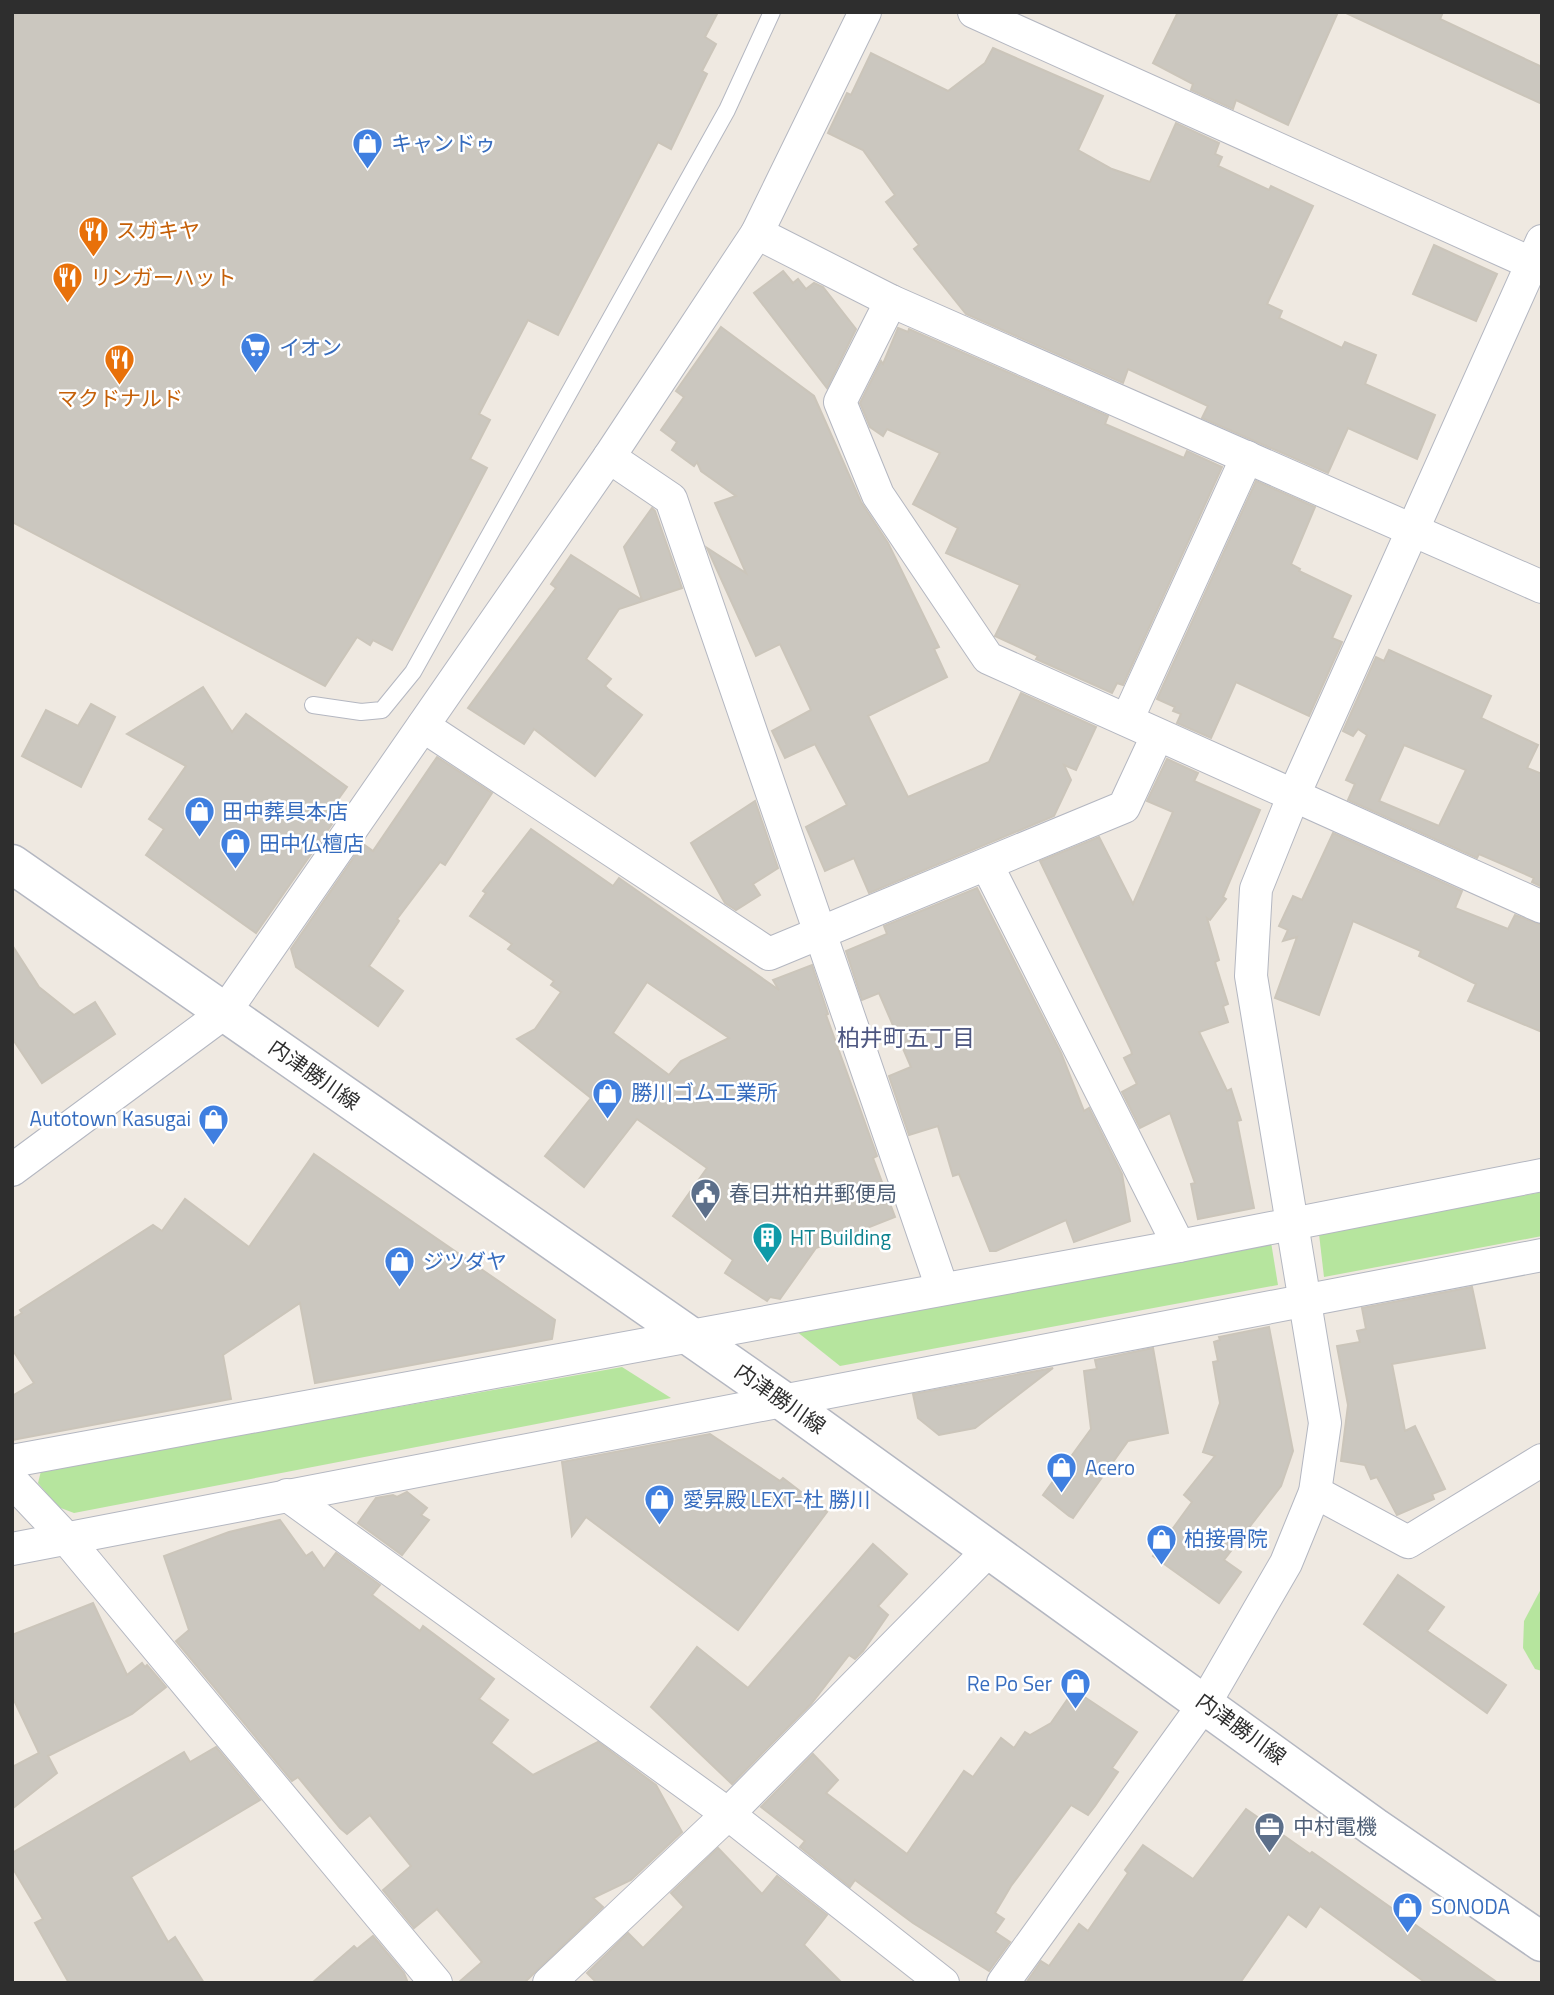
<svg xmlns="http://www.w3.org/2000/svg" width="1554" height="1995" viewBox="0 0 1554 1995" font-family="'Titillium Web','Noto Sans JP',sans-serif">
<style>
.green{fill:#b6e59e}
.building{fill:#cbc7bf;stroke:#cbc5ba;stroke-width:2;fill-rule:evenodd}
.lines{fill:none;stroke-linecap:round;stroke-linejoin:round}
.service-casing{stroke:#b4b7c1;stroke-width:18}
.minor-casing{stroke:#b4b7c1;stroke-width:34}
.secondary-casing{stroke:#b4b7c1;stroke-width:41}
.service{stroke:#fff;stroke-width:16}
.minor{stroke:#fff;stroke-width:32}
.secondary{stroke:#fff;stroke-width:38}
.labels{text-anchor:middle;stroke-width:5;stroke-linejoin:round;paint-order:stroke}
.shop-label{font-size:21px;fill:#366cbe;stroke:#fff;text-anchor:start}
.food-label{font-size:21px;fill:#c56008;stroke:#fff;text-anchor:start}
.street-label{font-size:21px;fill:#2e2e2e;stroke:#fff}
.service-label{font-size:21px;fill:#4e5e75;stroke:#fff;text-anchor:start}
.culture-label{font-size:21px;fill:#0d838f;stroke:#fff;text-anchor:start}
.neighbourhood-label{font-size:23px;fill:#4d5680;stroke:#fff}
</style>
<rect width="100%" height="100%" fill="#efe9e1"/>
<g class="green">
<polygon points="1542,1192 1542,1236 1324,1277 1319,1234"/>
<polygon points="1271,1242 1278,1285 840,1366 796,1331"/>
<polygon points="622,1367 671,1398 74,1513 58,1507 38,1483 41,1471"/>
<polygon points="1542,1587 1542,1671 1535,1669 1523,1648 1524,1621"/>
</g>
<g class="building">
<polygon points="12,12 718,12 705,37 716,44 702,71 707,74 671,149 658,142 558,335 528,320 479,414 490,420 470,459 487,468 392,650 373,640 370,645 357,637 325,686 12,522"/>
<polygon points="1178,12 1338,12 1288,125 1236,100 1233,109 1191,90 1193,84 1153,63"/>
<polygon points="1344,12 1443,12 1440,19 1542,67 1542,104"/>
<polygon points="993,48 1103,96 1078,150 1112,169 1150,182 1176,123 1219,143 1215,154 1222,157 1218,166 1269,190 1271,186 1313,206 1267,304 1282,311 1279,318 1342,348 1345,342 1376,355 1365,384 1435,415 1417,459 1348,428 1328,473 1202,418 1208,406 1128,369 1123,383 966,314 914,249 919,245 886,202 895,195 863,150 828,133 847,93 851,95 871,53 948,91 985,63"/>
<polygon points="1434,245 1497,274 1476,321 1413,294"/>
<polygon points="783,271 793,283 798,279 806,289 814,283 823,287 856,329 827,388 754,293"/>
<polygon points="721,327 814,396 861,502 888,543 939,647 934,649 947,677 868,716 908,797 989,762 1021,693 1096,727 1076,770 1064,765 1071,780 1054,816 869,893 854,858 825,871 806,827 847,805 815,744 785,758 772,731 811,710 780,644 756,656 707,548 746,573 715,503 736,496 701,471 697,462 694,466 672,450 677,442 661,430 684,397 676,391"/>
<polygon points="898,328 908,332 909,329 1108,416 1105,424 1184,458 1187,451 1222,467 1123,685 1117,683 1112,693 1036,659 1038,656 995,636 1020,585 946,553 958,528 913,504 940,453 887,429 883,436 870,427 860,403 881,361 883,364"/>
<polygon points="1256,481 1315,507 1291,564 1300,569 1299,571 1351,596 1332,638 1342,642 1309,716 1236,682 1211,738 1177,723 1181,714 1173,711 1175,707 1157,699"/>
<polygon points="652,508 655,511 682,588 619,609 586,659 611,679 605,686 608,689 642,715 595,776 534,729 524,744 468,708 556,588 551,584 571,555 642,600 624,547"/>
<path d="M 1389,650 L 1491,696 L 1481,718 L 1538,745 L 1527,768 L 1542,774 L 1542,887 L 1532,882 L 1534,878 L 1479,854 L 1477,858 L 1348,800 L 1355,784 L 1346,780 L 1367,735 L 1358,729 L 1353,736 L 1343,731 L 1376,657 L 1384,661 ZM 1404,745 L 1466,770 L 1439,826 L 1379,801 Z"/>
<polygon points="203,687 232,732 246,714 347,787 324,819 332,824 256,933 146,855 164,829 149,819 186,766 127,734"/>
<polygon points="91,704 115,717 81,787 22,756 46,710 78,726"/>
<polygon points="437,757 492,793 445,865 440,862 397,919 399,921 369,966 403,991 378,1026 296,967 291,949 363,844 373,851"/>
<polygon points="1167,759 1198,773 1194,781 1260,810 1223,897 1226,899 1210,920 1207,918 1219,960 1215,962 1228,1004 1223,1006 1228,1022 1199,1032 1227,1091 1231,1089 1241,1120 1237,1121 1254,1208 1198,1219 1191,1184 1195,1183 1170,1113 1140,1128 1122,1092 1137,1084 1124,1058 1132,1054 1131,1050 1040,861 1099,837 1133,904 1173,812 1147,801"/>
<polygon points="755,801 778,868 753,884 760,895 736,910 725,903 691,843"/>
<path d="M 531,829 L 613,886 L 619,878 L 779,990 L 773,980 L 812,965 L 828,1014 L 826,1015 L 877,1156 L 873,1158 L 895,1217 L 816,1248 L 780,1299 L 770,1297 L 767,1301 L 725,1273 L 733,1260 L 673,1216 L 707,1168 L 637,1119 L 584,1187 L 545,1156 L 591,1098 L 517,1039 L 535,1029 L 561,992 L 551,985 L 554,981 L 508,949 L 512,944 L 470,916 L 486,893 L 483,891 ZM 647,982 L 729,1038 L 681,1061 L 669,1075 L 613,1033 Z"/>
<polygon points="1333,833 1462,891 1455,908 1508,929 1515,915 1542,925 1542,1032 1468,1001 1476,984 1419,956 1421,951 1353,921 1319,1015 1275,998 1297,937 1283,941 1288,930 1279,926 1293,896 1302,900"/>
<polygon points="977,888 1061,1053 1084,1111 1089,1108 1122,1174 1130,1221 1074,1242 1066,1220 996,1251 990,1251 959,1174 953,1176 938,1126 909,1135 889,1076 911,1067 879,993 862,1000 846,951 887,934 884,926"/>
<polygon points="12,945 39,987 74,1015 95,1002 115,1034 42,1083 12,1038"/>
<polygon points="314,1154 555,1320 552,1339 315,1383 300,1303 223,1355 231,1399 12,1440 12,1396 34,1383 12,1349 12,1319 22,1313 20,1310 153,1225 162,1231 185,1199 249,1247"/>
<polygon points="1472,1287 1485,1348 1392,1364 1405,1431 1415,1426 1445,1489 1432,1494 1434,1499 1397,1515 1377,1477 1371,1479 1365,1465 1341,1461 1348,1405 1337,1346 1360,1342 1357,1331 1366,1329 1362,1308"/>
<polygon points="1269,1327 1293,1451 1281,1486 1224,1560 1241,1572 1219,1603 1153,1556 1192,1502 1184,1495 1215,1456 1203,1452 1220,1403 1213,1362 1218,1361 1214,1342 1220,1340 1219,1337"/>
<polygon points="1153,1348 1168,1433 1128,1441 1073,1518 1069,1516 1043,1495 1091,1429 1084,1371 1097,1369 1095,1360"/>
<polygon points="1053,1368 975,1428 939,1435 918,1418 913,1394"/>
<polygon points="710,1434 780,1481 783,1478 827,1512 738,1630 586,1517 572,1536 562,1462"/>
<polygon points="407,1492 427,1508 421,1515 429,1520 402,1555 358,1523 376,1498 393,1495 397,1497"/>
<polygon points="280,1520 306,1556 312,1552 324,1569 336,1553 380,1585 372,1595 420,1631 423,1626 494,1679 479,1699 508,1720 491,1743 533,1775 598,1742 656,1785 682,1832 631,1880 593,1898 603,1907 524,1983 458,1983 482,1962 437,1909 414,1928 383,1890 411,1866 370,1815 347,1834 340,1828 298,1777 292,1781 176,1641 189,1630 164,1556 229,1532"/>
<polygon points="873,1544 907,1574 878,1606 888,1615 863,1651 855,1659 849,1655 811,1704 732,1784 651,1707 697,1647 748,1688"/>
<polygon points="1398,1575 1444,1607 1427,1631 1506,1685 1487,1713 1364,1624"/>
<polygon points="93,1603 127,1675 142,1663 145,1667 147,1665 166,1687 132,1714 48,1756 57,1773 12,1809 12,1767 39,1753 12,1696 12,1635"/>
<polygon points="1074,1690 1137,1732 1112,1768 1118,1772 1095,1806 1088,1815 1071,1805 1011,1886 995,1913 1004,1919 995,1932 1010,1942 989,1971 913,1923 855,1880 850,1887 800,1847 805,1841 761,1807 813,1754 838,1780 826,1793 907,1854 964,1771 973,1777 1001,1738 1014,1748 1025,1732 1030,1735 1051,1723"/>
<polygon points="216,1747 260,1800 131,1877 168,1942 175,1937 204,1983 69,1983 35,1923 43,1919 12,1867 12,1853 184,1752 190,1762"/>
<polygon points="1246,1809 1310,1854 1312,1852 1498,1983 1426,1983 1320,1906 1306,1927 1288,1914 1240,1983 1026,1983 1041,1961 1049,1966 1079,1924 1088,1931 1128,1873 1125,1870 1143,1845 1193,1879"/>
<polygon points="718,1848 762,1894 777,1876 827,1915 804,1945 842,1983 597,1983 587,1973 628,1933 643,1948 684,1907 671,1893"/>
<polygon points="373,1936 404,1973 408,1983 312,1983 354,1946 357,1949"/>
</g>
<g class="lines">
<defs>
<polyline id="service" points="313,705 361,712 382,710 413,672 727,110 772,12"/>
<g id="minor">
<polyline points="974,12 1542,268"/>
<polyline points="757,233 891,301 1542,587"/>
<polyline points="891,301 840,402 878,495 988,658 1542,907"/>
<polyline points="609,457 671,499 942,1288"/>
<polyline points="1127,720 1247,457"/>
<polyline points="423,726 769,954 1124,807 1157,736"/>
<polyline points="987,865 1179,1246"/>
<polyline points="12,1170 224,1013 609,457 757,233 865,12"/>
<polyline points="12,1461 1179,1246 1542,1175"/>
<polyline points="12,1481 66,1538 436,1983"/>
<polyline points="1315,1492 1408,1542 1542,1460"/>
<polyline points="287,1495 728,1814 943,1983"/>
<polyline points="12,1549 1542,1255"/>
<polyline points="549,1983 728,1814 989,1550"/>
<polyline points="1003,1983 1205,1703 1286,1563 1315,1492 1325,1423 1251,976 1256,889 1293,797 1542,241"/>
</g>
<polyline id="secondary" points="12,864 783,1401 1374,1827 1542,1942"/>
</defs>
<use href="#service" class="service-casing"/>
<use href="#minor" class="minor-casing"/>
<use href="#secondary" class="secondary-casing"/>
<use href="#service" class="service"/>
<use href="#minor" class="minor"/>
<use href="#secondary" class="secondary"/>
</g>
<defs>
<symbol id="shop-pin" viewBox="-11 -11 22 30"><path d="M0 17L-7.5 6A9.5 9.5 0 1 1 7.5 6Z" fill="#3f7fe0" stroke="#fff"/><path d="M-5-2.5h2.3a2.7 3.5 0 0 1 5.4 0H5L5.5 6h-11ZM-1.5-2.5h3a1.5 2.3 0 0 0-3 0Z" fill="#fff"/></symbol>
<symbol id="restaurant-pin" viewBox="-11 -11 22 30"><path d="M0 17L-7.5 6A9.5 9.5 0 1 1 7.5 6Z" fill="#e8710a" stroke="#fff"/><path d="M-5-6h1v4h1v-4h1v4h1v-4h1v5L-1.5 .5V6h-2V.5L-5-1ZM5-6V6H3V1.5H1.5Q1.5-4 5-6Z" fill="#fff"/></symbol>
<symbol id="supermarket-pin" viewBox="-11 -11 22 30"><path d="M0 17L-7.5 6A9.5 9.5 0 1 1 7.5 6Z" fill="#3f7fe0" stroke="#fff"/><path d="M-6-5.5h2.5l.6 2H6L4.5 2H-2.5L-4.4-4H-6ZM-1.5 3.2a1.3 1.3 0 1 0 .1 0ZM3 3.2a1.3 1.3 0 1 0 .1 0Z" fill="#fff"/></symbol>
<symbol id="civic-pin" viewBox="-11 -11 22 30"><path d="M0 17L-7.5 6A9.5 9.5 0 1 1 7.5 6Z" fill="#5c6f8a" stroke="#fff"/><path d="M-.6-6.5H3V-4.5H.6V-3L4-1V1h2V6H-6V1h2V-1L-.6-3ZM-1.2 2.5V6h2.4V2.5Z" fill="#fff"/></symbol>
<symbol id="building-pin" viewBox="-11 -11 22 30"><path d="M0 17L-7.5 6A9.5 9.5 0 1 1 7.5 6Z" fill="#0f9aa8" stroke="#fff"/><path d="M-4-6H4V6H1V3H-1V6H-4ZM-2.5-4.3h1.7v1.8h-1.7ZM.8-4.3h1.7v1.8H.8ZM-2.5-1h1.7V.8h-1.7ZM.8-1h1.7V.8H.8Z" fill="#fff"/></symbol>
<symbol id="office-pin" viewBox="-11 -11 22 30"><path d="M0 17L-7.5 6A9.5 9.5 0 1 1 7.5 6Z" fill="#5c6f8a" stroke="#fff"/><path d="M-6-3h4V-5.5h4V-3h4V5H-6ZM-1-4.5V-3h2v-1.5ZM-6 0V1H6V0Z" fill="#fff"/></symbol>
</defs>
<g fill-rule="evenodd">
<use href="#shop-pin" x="350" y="126" width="35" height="47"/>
<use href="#restaurant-pin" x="76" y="214" width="35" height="47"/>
<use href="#restaurant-pin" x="50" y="260" width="35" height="47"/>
<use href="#supermarket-pin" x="238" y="330" width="35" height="47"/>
<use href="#restaurant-pin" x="102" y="342" width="35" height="47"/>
<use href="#shop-pin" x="182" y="794" width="35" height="47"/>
<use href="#shop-pin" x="218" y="826" width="35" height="47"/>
<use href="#shop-pin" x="590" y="1076" width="35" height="47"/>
<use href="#shop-pin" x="196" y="1102" width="35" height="47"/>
<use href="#civic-pin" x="688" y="1176" width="35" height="47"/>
<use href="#building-pin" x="750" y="1220" width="35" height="47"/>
<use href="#shop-pin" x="382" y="1244" width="35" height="47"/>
<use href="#shop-pin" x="1044" y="1450" width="35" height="47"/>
<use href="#shop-pin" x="642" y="1482" width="35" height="47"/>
<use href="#shop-pin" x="1144" y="1522" width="35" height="47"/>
<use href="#shop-pin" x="1058" y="1666" width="35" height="47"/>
<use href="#office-pin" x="1252" y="1810" width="35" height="47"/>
<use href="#shop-pin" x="1390" y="1890" width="35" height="47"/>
</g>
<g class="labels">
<g class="shop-label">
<text x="391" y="151">キャンドゥ</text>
<text x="279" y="355">イオン</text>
<text x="222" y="819">田中葬具本店</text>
<text x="259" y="851">田中仏檀店</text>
<text x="631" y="1100">勝川ゴム工業所</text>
<text x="191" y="1126" text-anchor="end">Autotown Kasugai</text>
<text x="423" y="1269">ジツダヤ</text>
<text x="1085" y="1475">Acero</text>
<text x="683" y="1507">愛昇殿 LEXT-杜 勝川</text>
<text x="1184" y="1546">柏接骨院</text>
<text x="1052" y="1691" text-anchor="end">Re Po Ser</text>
<text x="1431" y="1914">SONODA</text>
</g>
<g class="food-label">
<text x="116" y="238">スガキヤ</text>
<text x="90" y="285">リンガーハット</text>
<text x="120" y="406" text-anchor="middle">マクドナルド</text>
</g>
<g class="street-label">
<text transform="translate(314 1075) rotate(35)" y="7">内津勝川線</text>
<text transform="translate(780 1399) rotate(35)" y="7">内津勝川線</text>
<text transform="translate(1241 1729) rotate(36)" y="7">内津勝川線</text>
</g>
<g class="service-label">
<text x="729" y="1201">春日井柏井郵便局</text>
<text x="1293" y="1834">中村電機</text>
</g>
<g class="culture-label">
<text x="790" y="1245">HT Building</text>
</g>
<g class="neighbourhood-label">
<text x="906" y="1046">柏井町五丁目</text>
</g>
</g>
<rect width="1554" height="1995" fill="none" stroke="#2e2e2e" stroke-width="28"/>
</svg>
